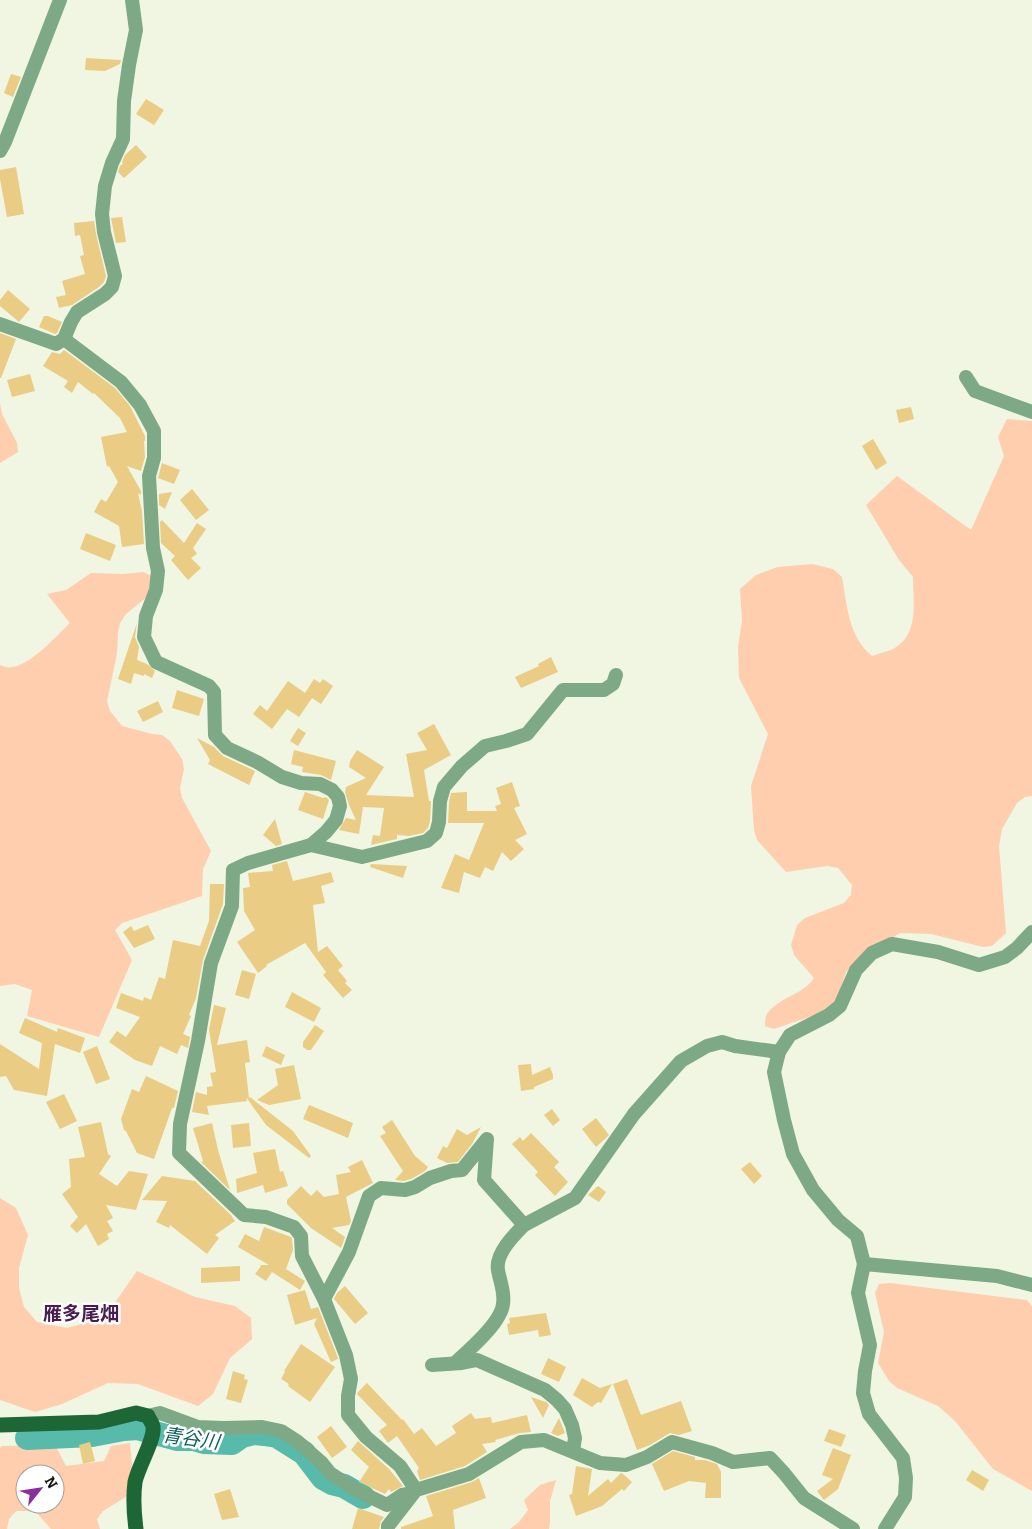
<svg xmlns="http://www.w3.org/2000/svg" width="1032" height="1529" viewBox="0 0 1032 1529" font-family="Bitter,'Noto Sans JP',serif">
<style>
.green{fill:#feceae;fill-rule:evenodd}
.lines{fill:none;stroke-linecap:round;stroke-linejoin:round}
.river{stroke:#57baab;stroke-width:24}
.building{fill:#eacc85}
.minor{stroke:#7da986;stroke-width:14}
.major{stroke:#1d6635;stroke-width:15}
.labels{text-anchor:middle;stroke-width:5;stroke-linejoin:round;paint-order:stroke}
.neighbourhood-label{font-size:19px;font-weight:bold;fill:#481d50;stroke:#fff}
.water-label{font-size:19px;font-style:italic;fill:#0f6257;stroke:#fff}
</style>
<rect width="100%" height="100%" fill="#f0f6e1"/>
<g class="green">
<polygon points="0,403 2,414 17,443 18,452 0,463"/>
<path d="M 1007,419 L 1032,421 L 1032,796 L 1025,797 L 1017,803 L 1002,829 L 999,846 L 1006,933 L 992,946 L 983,947 L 931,934 L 900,933 L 860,957 L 846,972 L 836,1002 L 830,1010 L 774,1029 L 765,1026 C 765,1022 765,1017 767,1014 C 779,997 803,995 814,978 L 794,955 L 791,945 L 797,925 L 805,918 L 844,903 L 851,895 L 852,885 L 838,868 L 827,866 L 786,872 L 757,840 L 754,830 L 751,786 L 768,734 L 739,678 L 738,647 L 742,620 L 740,589 L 756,575 L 778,567 L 812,564 L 833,569 L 842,577 C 847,605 848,636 872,656 C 878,654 885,652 891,650 C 920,636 913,603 913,577 L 899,560 L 866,505 L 897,476 L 971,530 L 1004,456 L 998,437 Z"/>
<path d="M 143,572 L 152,576 L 148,596 L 126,614 L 120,623 L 118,632 L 117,654 L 107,701 L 110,711 L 122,726 L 152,734 L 162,735 L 170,741 L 182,759 L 184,769 L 180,788 L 182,798 L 211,851 L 203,869 L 202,896 L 122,923 L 115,930 L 132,960 L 99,1037 L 27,1016 L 32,990 L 15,984 L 0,986 L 0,665 C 21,678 56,636 70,623 L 47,594 L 66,590 L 91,573 L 123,574 Z"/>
<polygon points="0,1198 16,1208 28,1235 19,1268 19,1288 24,1307 37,1322 67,1328 89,1322 114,1304 137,1271 195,1297 235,1306 251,1318 252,1339 230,1358 213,1394 198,1406 138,1384 108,1383 62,1404 35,1412 0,1400"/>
<polygon points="890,1283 1027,1300 1032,1306 1032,1491 993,1469 955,1421 938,1406 897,1388 889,1381 878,1363 884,1332 875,1293 879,1284"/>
<path d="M 130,1443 L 134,1486 L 129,1495 L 103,1511 L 97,1519 L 100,1529 L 51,1529 L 35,1511 L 16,1511 L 9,1519 L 7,1529 L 0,1529 L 0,1448 L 2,1446 L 55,1445 L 66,1466 L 104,1461 L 111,1446 ZM 25,1474 L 55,1474 L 55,1504 L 25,1504 Z"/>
<polygon points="556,1480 550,1501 550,1523 549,1529 510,1529 519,1522 528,1510 524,1500 540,1485"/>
</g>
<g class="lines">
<polyline class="river" points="27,1438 92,1435 124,1429 137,1428 177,1439 194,1439 204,1442 232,1443 242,1436 254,1433 264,1434 277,1436 304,1453 323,1478 332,1483 344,1486 363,1497"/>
</g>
<g class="building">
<polygon points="86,58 121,60 120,64 105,71 85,70"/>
<polygon points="11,74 21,77 13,97 4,93"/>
<polygon points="146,99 164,110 154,125 136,114"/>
<polygon points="136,145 147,157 124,178 118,172 120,166 123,164 122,162 125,155"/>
<polygon points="16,167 24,214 7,217 0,179 0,170"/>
<polygon points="122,217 126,242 116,243 111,218"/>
<polygon points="94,221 96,234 106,276 104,282 99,287 72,305 59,308 56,297 66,295 62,281 85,274 80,256 84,255 80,235 75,236 74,223"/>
<polygon points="8,290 30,309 19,322 0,306 0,300"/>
<polygon points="44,316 48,316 62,322 57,333 55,334 39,327"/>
<polygon points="0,333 16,339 1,378 0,378"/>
<polygon points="64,350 115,388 130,406 145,436 145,441 144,441 145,457 141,471 127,466 141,491 141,495 138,493 142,511 144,544 122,547 119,526 94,512 101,499 106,502 118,482 109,466 107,467 101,437 127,432 120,418 94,393 93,394 78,382 72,393 64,387 68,381 43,366 52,352 60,354"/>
<polygon points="30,374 35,391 12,397 7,380"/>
<polygon points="911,407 914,419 899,423 896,410"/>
<polygon points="873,439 887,463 876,470 862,446"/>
<polygon points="162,463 180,470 174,484 158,478"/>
<polygon points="192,489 209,510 196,520 180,500"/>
<polygon points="172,492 165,509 159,505 159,494"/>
<polygon points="162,520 184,543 197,523 206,529 193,548 197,554 191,558 201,568 188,580 171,560 175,556 161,543 160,522"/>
<polygon points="86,533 116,545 110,561 80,549"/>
<polygon points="137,623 135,637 139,647 137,660 147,664 155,671 152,678 144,674 144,676 134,673 131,684 118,679"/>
<polygon points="551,657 558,672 521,688 515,677 539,666 538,664"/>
<polygon points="314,679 320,683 323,679 333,686 321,704 312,698 299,717 287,709 272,729 253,714 260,705 267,711 288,681 305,693"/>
<polygon points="177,690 204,699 199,716 172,708"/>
<polygon points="158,701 163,712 143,722 137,711"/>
<polygon points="434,724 451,755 424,770 429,801 431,801 430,821 428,828 423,833 409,836 397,835 397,839 371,845 373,835 380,836 384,808 363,807 359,834 339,830 346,818 356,820 349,805 345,792 346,787 366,778 349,767 350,761 357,750 384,767 366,795 414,797 406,754 427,750 417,733"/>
<polygon points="298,728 306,733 298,746 290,741"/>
<polygon points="197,738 214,747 223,756 255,771 249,785 208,764 210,760"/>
<polygon points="294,750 336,761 331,780 321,775 302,772 303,767 291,764"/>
<polygon points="512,782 520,806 514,808 527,834 515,840 524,849 511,861 502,852 493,871 485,867 480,878 464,872 459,893 441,888 455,854 469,860 484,823 448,823 449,802 451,793 467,792 467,811 497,811 495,806 501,804 496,788"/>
<polygon points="305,792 323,798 326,797 329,800 323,819 298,810"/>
<polygon points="275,819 282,844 276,846 263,835"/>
<polygon points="287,861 293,881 331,872 334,882 321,886 325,903 313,905 318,952 327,946 343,966 338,970 347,981 345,983 352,990 343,998 323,975 326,972 305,943 266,965 267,966 258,973 237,942 255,930 244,911 243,888 250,887 248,873 273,871 272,865"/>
<polygon points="371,864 407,866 403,878 370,867"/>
<polygon points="210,884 224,884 223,904 203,960 196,998 189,1015 191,1016 183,1034 190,1037 188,1048 181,1045 177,1054 160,1046 152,1066 135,1060 109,1042 117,1031 126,1037 140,1017 116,1008 121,993 143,1001 144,997 151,1000 159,977 165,979 173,940 200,946 209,921"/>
<polygon points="148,925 155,939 134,948 123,932 131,926 134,931"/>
<polygon points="242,970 256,974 249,999 235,995"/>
<polygon points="292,992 321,1008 314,1022 285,1007"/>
<polygon points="214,1005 226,1008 217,1045 247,1040 250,1062 245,1063 249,1098 250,1097 293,1131 311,1156 309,1158 266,1125 246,1097 247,1101 207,1106 209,1115 192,1112 196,1092 207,1095 207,1087 213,1086 210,1073 216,1072 209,1030"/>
<polygon points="25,1018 57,1032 58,1028 85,1038 80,1053 55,1044 47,1096 14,1090 6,1076 0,1077 0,1044 39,1069 42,1043 19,1033"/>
<polygon points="315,1025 324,1031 311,1050 307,1050 303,1047 303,1042"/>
<polygon points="97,1046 110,1079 96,1084 83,1052"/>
<polygon points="266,1046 285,1055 281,1065 262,1056"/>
<polygon points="531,1064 532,1075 550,1067 553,1075 553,1079 534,1087 534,1089 521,1091 518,1065"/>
<polygon points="294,1065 301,1099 269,1105 257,1100 278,1085 275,1069"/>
<polygon points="146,1076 178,1091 174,1108 172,1108 154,1159 137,1153 126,1131 124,1130 121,1119 132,1089 139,1092"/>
<polygon points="64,1094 77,1121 60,1129 46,1102"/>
<polygon points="309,1105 353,1123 348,1138 303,1119"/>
<polygon points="552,1109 560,1120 553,1126 544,1115"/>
<polygon points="596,1118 609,1135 605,1139 596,1147 582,1129"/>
<polygon points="392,1120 415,1156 428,1167 425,1171 411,1179 404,1181 395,1180 403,1171 380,1136 386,1133 382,1127"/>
<polygon points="101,1122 108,1154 111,1156 99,1174 117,1186 129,1171 148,1174 136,1210 106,1205 113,1218 107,1221 113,1231 107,1234 109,1239 98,1246 86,1224 77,1233 70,1226 78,1217 62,1194 71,1187 69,1159 85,1157 78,1127"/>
<polygon points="212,1123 218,1150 230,1190 201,1162 203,1161 193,1128"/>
<polygon points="249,1123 251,1146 233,1148 231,1125"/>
<polygon points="481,1127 472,1144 458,1162 447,1163 437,1158 443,1146 447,1148 457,1129 467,1135"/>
<polygon points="531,1133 559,1162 554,1167 568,1182 555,1196 535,1175 538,1172 512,1144 520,1137 523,1141"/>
<polygon points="275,1149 280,1172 283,1171 288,1186 265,1193 263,1185 237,1193 236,1179 257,1173 253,1153"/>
<polygon points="362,1160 373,1183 346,1197 351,1221 349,1225 332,1228 345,1237 341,1248 311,1228 287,1204 287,1200 301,1186 311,1196 317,1190 324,1197 339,1194 336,1175 351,1172 348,1167"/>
<polygon points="750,1162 762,1176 754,1184 741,1169"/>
<polygon points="162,1176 195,1181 231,1215 235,1221 215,1235 219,1238 207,1254 170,1225 169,1228 156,1222 167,1201 142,1200"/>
<polygon points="598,1186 606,1192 599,1202 588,1195"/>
<polygon points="264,1227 291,1237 292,1239 293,1250 286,1269 305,1281 300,1290 272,1272 266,1281 255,1274 261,1266 260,1265 269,1265 238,1247 245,1234 259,1241"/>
<polygon points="240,1266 240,1281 201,1283 201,1268"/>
<polygon points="345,1286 368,1313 355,1324 334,1299 337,1293"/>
<polygon points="305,1290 311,1309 318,1307 338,1358 338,1359 331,1362 314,1324 317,1318 295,1325 287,1295"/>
<polygon points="546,1313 551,1335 539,1337 538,1330 509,1335 507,1324 510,1323 509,1318"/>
<polygon points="301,1344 335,1367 310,1402 288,1386 289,1384 281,1379 285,1372 284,1371"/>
<polygon points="548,1358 566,1367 559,1382 541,1374"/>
<polygon points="233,1371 245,1375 244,1379 248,1380 241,1403 226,1399"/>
<polygon points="582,1378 600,1388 612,1384 601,1403 598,1402 592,1407 573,1395"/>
<polygon points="627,1379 641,1415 681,1401 692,1431 679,1435 670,1433 650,1445 637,1450 613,1384"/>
<polygon points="367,1383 402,1420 403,1419 414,1434 422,1428 436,1446 456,1433 452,1426 471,1413 475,1419 491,1417 492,1423 527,1415 531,1432 520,1433 495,1440 496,1442 482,1444 487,1452 465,1466 420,1480 417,1471 419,1468 397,1436 388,1443 379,1431 387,1425 357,1394 358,1392"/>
<polygon points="531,1397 546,1402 549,1405 543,1418"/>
<polygon points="559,1418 565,1433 558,1436 551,1433"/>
<polygon points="331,1426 347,1447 332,1458 317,1437"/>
<polygon points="829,1429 846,1435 841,1447 824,1441"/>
<polygon points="358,1441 389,1469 403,1486 391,1492 389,1489 385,1494 359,1482 369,1467 351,1450"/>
<polygon points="90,1442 95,1461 83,1464 79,1445"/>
<polygon points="833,1448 851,1455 838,1489 824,1500 817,1491 833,1479 822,1475"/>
<polygon points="673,1451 695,1457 695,1460 705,1460 717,1464 721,1472 721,1498 705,1498 706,1483 689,1481 664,1491 652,1464"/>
<polygon points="576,1466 592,1469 588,1496 608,1479 611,1483 621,1473 623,1474 632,1482 624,1491 622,1489 602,1506 576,1516 569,1495 572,1494"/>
<polygon points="972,1470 989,1480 983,1491 966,1480"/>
<polygon points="479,1478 486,1498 453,1510 455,1529 401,1529 401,1527 433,1516 426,1496 472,1482"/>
<polygon points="230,1489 239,1517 222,1520 214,1494"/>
<polygon points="358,1508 384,1517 381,1521 379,1529 352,1529"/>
</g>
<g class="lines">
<g class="minor">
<polyline points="0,151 5,142 60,0"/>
<polyline points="0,324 56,344 64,339 71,322 77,312 105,294 112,287 115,276 104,232 102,214 105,186 112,163 123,139 124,101 129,65 136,30 132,0"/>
<polyline points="64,339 121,382 140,405 154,431 154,458 149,476 153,548 158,571 156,590 146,616 144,637 156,662 209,686 214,692 215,735 227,748 257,762 282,777 301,783 320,784 332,790 338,797 340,806 336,820 326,832 311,845 248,863 233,870 232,906 211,963 198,1041 180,1124 179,1153 244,1215 266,1217 294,1227 301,1236 302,1256 324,1299 346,1355 351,1379 348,1396 348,1415 366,1437 400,1466 416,1490"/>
<polyline points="966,377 975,391 1032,412"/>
<polyline points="311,845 362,857 427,841 436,833 439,822 440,801 444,787 462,766 485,746 506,741 527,734 563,690 604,690 613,684 616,675"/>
<polyline points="864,1264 997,1276 1032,1285"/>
<polyline points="324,1299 349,1252 369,1196 381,1188 405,1190 415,1187 430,1178 451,1171 462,1170 487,1139 484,1180 524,1225 575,1198 634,1114 681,1061 707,1046 722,1042 735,1046 779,1052"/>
<path d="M 455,1363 C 469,1350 501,1323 503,1304 C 505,1292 500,1282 498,1270 C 495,1254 514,1235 524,1225"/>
<polyline points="432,1365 462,1363 477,1360 545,1390 557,1400 565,1409 572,1425 575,1438 573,1451"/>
<polyline points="148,1416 160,1413 198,1427 223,1428 262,1427 281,1431 298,1442 322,1463 330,1473 356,1490 387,1505 402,1495 413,1493"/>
<polyline points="388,1529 388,1526 416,1490 469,1474 521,1442 544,1440 600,1463 626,1465 647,1457 672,1442 712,1453 733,1462 770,1458 784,1473 804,1498 853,1529"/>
<polyline points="885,1529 905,1497 906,1478 903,1458 869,1414 863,1393 865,1371 870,1345 858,1293 864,1264 857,1236 838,1220 813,1190 793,1154 784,1120 774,1072 779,1052 790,1035 829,1015 840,1006 856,970 872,953 892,944 938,952 979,965 1005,957 1017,948 1032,932"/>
</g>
<path class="major" d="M 0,1425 L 99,1422 L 136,1413 L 148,1416 C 149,1419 153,1424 153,1427 C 155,1439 138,1467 135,1482 C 133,1497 134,1514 136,1529"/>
</g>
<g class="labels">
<g class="neighbourhood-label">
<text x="81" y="1320">雁多尾畑</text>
</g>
<g class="water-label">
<text transform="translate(191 1438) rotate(8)" y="7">青谷川</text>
</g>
</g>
<g transform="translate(40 1489) rotate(60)"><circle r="24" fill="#ffffff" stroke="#a1a19e"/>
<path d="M0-4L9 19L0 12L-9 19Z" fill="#8a2f9b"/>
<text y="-8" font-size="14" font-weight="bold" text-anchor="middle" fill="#13140d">N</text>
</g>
</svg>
